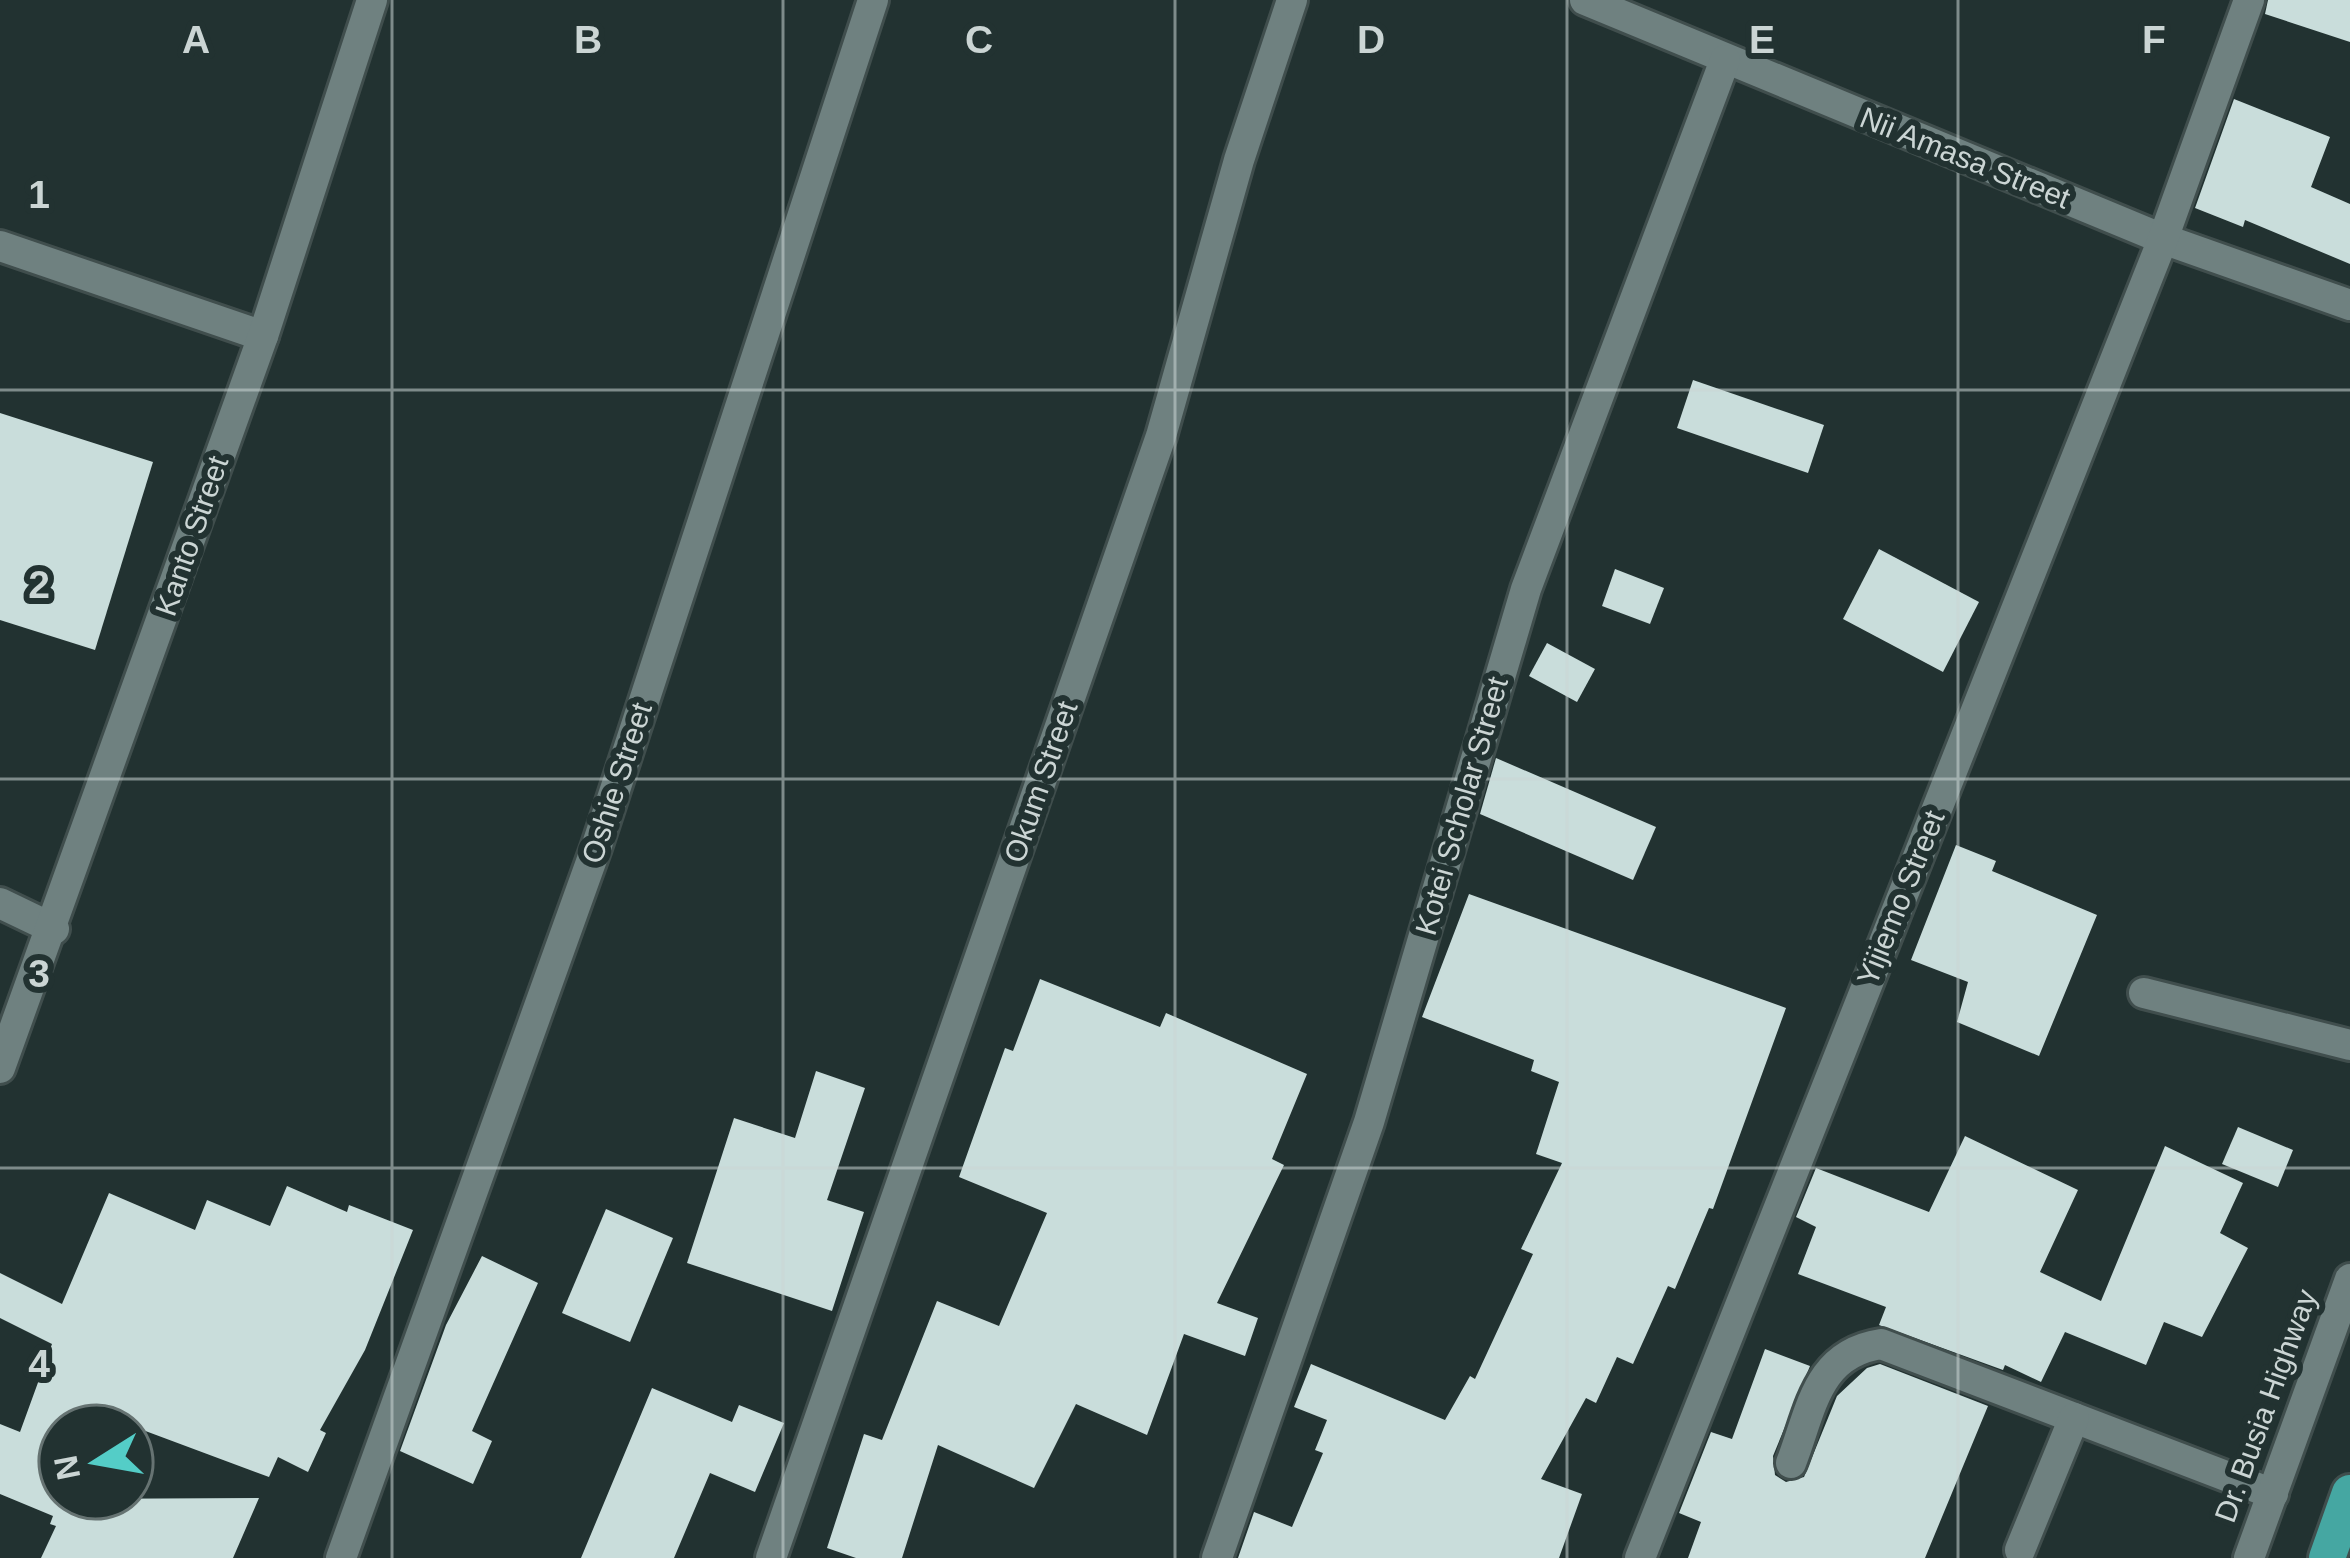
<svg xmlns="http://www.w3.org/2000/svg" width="2350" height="1558" viewBox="0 0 2350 1558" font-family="Helvetica,sans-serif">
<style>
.building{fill:#c9dddb}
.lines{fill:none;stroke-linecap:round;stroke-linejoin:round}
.minor-casing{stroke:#404e4d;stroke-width:36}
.highway-casing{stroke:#404e4d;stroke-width:42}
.minor{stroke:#6f8180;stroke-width:30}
.highway{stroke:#45a7a2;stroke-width:36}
.grid{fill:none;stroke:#cbd5d4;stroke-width:3;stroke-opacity:0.55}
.labels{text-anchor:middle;stroke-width:12;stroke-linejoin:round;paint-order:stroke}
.street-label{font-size:30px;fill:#cbd5d4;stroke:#223231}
.grid-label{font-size:39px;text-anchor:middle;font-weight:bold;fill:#cbd5d4;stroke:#223231;stroke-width:12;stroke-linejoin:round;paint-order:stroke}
</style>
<rect width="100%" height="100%" fill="#223231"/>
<g class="building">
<polygon points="2268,0 2350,0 2350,42 2265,14"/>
<polygon points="2234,99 2330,137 2311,187 2350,204 2350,264 2245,220 2243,227 2195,208"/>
<polygon points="1693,380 1824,425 1808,473 1677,428"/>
<polygon points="0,413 153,462 95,650 0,620"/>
<polygon points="1879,549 1979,602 1943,672 1843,619"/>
<polygon points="1615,569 1664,588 1650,624 1602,606"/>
<polygon points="1547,643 1595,669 1577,702 1529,676"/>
<polygon points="1496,758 1656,827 1633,880 1480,814"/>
<polygon points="1956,845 1996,861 1992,871 2097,915 2039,1056 1957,1022 1968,982 1911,960"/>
<polygon points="1469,894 1786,1008 1713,1209 1709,1208 1675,1289 1668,1286 1633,1364 1617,1357 1596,1403 1586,1398 1541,1479 1582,1494 1559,1558 1238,1558 1254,1512 1292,1527 1323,1453 1315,1450 1327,1420 1294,1407 1311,1364 1445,1420 1470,1376 1475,1379 1533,1254 1521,1249 1562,1163 1536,1154 1559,1082 1531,1071 1534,1060 1422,1017"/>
<polygon points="1040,979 1160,1027 1166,1013 1307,1074 1272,1159 1284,1165 1217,1303 1258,1318 1245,1356 1184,1334 1147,1435 1076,1404 1034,1488 938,1445 902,1558 856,1558 827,1548 864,1434 882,1440 937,1301 999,1326 1047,1213 959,1177 1005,1048 1013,1051"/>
<polygon points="816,1071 865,1088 827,1200 864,1212 832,1311 687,1263 734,1118 795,1138"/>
<polygon points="2238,1127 2293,1150 2278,1187 2222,1164"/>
<polygon points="1965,1136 2078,1190 2040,1272 2101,1301 2165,1146 2243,1183 2220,1233 2248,1248 2202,1337 2164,1322 2146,1365 2065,1332 2041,1382 2005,1365 2003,1370 1879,1325 1886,1307 1798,1274 1816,1227 1796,1217 1816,1168 1929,1212"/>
<polygon points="287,1186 347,1212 349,1205 413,1230 365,1350 320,1430 326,1433 308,1472 278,1457 269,1477 132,1426 60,1426 60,1499 259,1498 233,1558 41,1558 56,1526 50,1524 53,1516 0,1494 0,1424 20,1432 52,1344 0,1318 0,1273 62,1304 109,1193 195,1230 207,1200 270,1226"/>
<polygon points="606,1209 673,1238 630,1342 562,1313"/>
<polygon points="482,1256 538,1283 472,1431 492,1441 473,1484 400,1451 446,1325"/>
<polygon points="1765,1349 1810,1366 1773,1456 1775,1475 1786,1482 1804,1477 1837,1396 1867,1368 1880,1364 1988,1406 1925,1558 1688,1558 1701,1522 1679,1513 1711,1432 1732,1439"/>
<polygon points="652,1388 732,1422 739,1405 784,1423 755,1492 710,1473 674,1558 581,1558"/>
</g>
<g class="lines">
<defs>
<g id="minor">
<polyline points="1585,0 2163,239 2350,305"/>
<polyline points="0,246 263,336"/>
<polyline points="0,903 54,929"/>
<polyline points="2144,993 2350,1045"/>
<polyline points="0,1068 263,336 372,0"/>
<path d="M 1791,1463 C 1812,1409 1816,1354 1881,1344 L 2273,1494"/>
<polyline points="2020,1550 2074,1418"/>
<polyline points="341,1558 596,848 873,0"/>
<polyline points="771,1558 1161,436 1239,160 1292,0"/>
<polyline points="1217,1558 1369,1122 1526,589 1725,60"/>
<polyline points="1640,1558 2163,239 2249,0"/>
<polyline points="2249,1558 2350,1279"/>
</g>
<polyline id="highway" points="2327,1558 2350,1493"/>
</defs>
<use href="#minor" class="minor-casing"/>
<use href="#highway" class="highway-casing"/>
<use href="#minor" class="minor"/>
<use href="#highway" class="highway"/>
</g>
<path class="grid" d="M 392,0 L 392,1558M 783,0 L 783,1558M 1175,0 L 1175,1558M 1567,0 L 1567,1558M 1958,0 L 1958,1558M 0,390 L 2350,390M 0,779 L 2350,779M 0,1168 L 2350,1168"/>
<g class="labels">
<g class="street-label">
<text transform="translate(1965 158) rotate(22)" y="10">Nii Amasa Street</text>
<text transform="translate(192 536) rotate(-71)" y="10">Kanto Street</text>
<text transform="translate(1041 782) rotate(-71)" y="10">Okum Street</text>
<text transform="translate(617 783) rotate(-72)" y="10">Oshie Street</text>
<text transform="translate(1462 806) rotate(-74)" y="10">Kotei Scholar Street</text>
<text transform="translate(1901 898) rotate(-68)" y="10">Yijiemo Street</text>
<text transform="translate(2266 1406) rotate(-70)" y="10">Dr. Busia Highway</text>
</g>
</g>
<g class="grid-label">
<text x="196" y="53">A</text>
<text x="588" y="53">B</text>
<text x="979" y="53">C</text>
<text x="1371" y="53">D</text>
<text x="1762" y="53">E</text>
<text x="2154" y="53">F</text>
<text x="39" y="208">1</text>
<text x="39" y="598">2</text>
<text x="39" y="987">3</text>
<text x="39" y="1377">4</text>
</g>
<g transform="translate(96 1462) rotate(259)"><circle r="57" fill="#223231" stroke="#667372" stroke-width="3"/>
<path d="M0-9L21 45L0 30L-21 45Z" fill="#54cdc7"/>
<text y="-18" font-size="33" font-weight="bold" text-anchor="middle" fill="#cbd5d4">N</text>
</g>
</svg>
